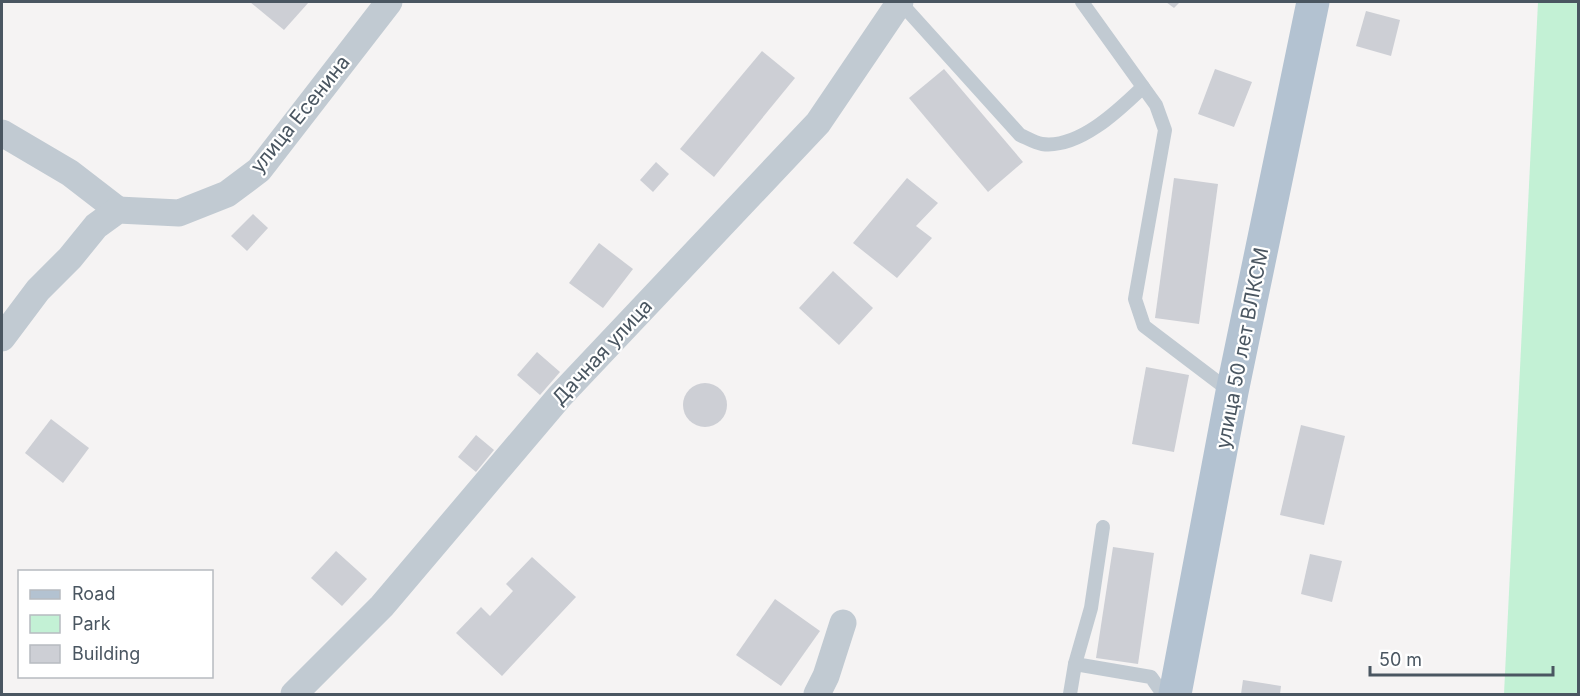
<svg xmlns="http://www.w3.org/2000/svg" width="1580" height="696" viewBox="0 0 1580 696" font-family="Inter,sans-serif">
<style>
.green{fill:#c3f1d5}
.building{fill:#cdcfd5}
.lines{fill:none;stroke-linecap:round;stroke-linejoin:round}
.service{stroke:#c1cad2;stroke-width:14}
.minor{stroke:#c1cad2;stroke-width:27}
.primary{stroke:#b3c2d1;stroke-width:33}
.labels{text-anchor:middle;stroke-width:4.5;stroke-linejoin:round;paint-order:stroke}
.street-label{font-size:20px;fill:#4a5661;stroke:#fff}
</style>
<rect width="100%" height="100%" fill="#f5f3f3"/>
<polygon class="green" points="1538,2 1578,2 1578,694 1504,694"/>
<g class="building">
<polygon points="250,2 309,2 284,30"/>
<polygon points="1166,2 1180,2 1174,8"/>
<polygon points="1366,11 1400,20 1391,56 1356,46"/>
<polygon points="762,51 795,78 714,177 680,149"/>
<polygon points="944,69 1023,162 988,192 909,98"/>
<polygon points="1215,69 1252,82 1234,127 1198,114"/>
<polygon points="656,162 669,174 653,192 640,180"/>
<polygon points="907,178 938,203 916,226 932,238 897,278 853,243"/>
<polygon points="1174,178 1218,184 1199,324 1155,318"/>
<polygon points="253,214 268,228 247,251 231,236"/>
<polygon points="599,243 633,269 603,308 569,283"/>
<polygon points="833,271 873,308 839,345 799,308"/>
<polygon points="537,352 560,372 540,395 517,375"/>
<polygon points="1146,367 1189,375 1174,452 1132,444"/>
<circle cx="705" cy="405" r="22"/>
<polygon points="51,419 89,448 63,483 25,453"/>
<polygon points="1301,425 1345,436 1324,525 1280,515"/>
<polygon points="476,435 494,450 476,472 458,457"/>
<polygon points="1113,547 1154,553 1138,664 1096,658"/>
<polygon points="336,551 367,579 342,606 311,578"/>
<polygon points="1310,554 1342,561 1332,602 1301,594"/>
<polygon points="532,557 576,597 502,676 456,633 481,607 490,616 513,591 506,584"/>
<polygon points="775,599 820,631 781,686 736,655"/>
<polygon points="1243,680 1281,686 1280,694 1241,694"/>
</g>
<g class="lines">
<g class="service">
<path d="M 900,2 L 1020,135 C 1027,138 1035,143 1042,144 C 1079,149 1119,110 1143,87"/>
<polyline points="1082,2 1156,105 1165,130 1135,299 1144,326 1231,392"/>
<polyline points="1075,664 1091,608 1103,527"/>
<polyline points="1070,694 1075,664 1151,677 1163,694"/>
</g>
<g class="minor">
<polyline points="2,133 70,173 118,210"/>
<polyline points="2,338 38,290 70,258 96,226 118,210 179,213 227,194 259,170 389,2"/>
<polyline points="294,694 382,606 560,396 818,123 900,2"/>
<polyline points="817,694 826,676 843,623"/>
</g>
<polyline class="primary" points="1175,694 1232,392 1313,2"/>
</g>
<g class="labels">
<g class="street-label">
<text transform="translate(300 114) rotate(-51)" y="7">улица Есенина</text>
<text transform="translate(1242 348) rotate(-79)" y="7">улица 50 лет ВЛКСМ</text>
<text transform="translate(602 352) rotate(-47)" y="7">Дачная улица</text>
</g>
</g>
<rect width="1580" height="696" fill="none" stroke="#4a5661" stroke-width="6"/>
<rect x="18" y="570" width="195" height="108" fill="#ffffff" stroke="#b7bbc0" stroke-width="1.5"/>
<rect x="30" y="590" width="30" height="9" fill="#b3c2d1" stroke="#b7bbc0" stroke-width="1.5"/>
<text x="72" y="600" font-size="18" fill="#4a5661">Road</text>
<rect x="30" y="615" width="30" height="18" fill="#c3f1d5" stroke="#b7bbc0" stroke-width="1.5"/>
<text x="72" y="630" font-size="18" fill="#4a5661">Park</text>
<rect x="30" y="645" width="30" height="18" fill="#cdcfd5" stroke="#b7bbc0" stroke-width="1.5"/>
<text x="72" y="660" font-size="18" fill="#4a5661">Building</text>
<path d="M1370 666v9h183v-9" fill="none" stroke="#4a5661" stroke-width="3"/>
<text x="1379" y="666" font-size="18" fill="#4a5661" stroke="#ffffff" stroke-width="4.5" paint-order="stroke">50 m</text>
</svg>
